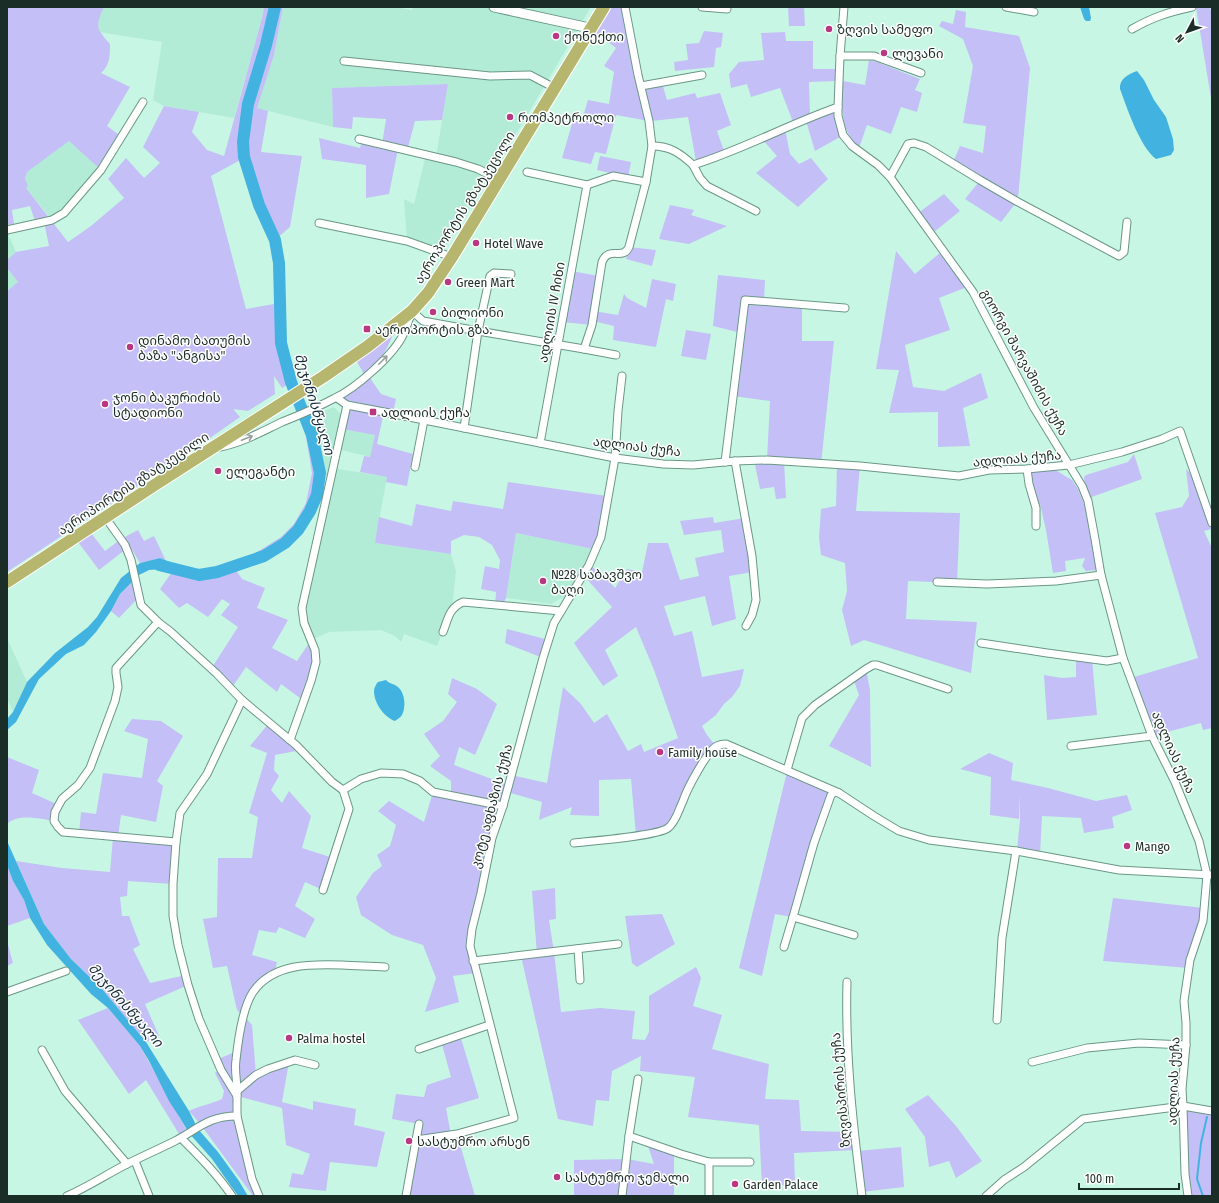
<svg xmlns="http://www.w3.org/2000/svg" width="1219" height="1203" viewBox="0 0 1219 1203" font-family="'Fira Sans Condensed','Noto Sans Georgian',sans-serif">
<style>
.built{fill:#b3ecd6}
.green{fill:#c4bff6}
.water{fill:#42b3e0}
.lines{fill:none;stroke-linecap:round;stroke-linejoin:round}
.stream{stroke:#42b3e0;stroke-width:2}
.river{stroke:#42b3e0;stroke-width:12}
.minor-casing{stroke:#6a9786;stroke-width:9}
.tertiary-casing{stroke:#6a9786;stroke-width:11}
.trunk-casing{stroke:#fff;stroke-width:14}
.minor{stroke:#fff;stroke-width:7}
.tertiary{stroke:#fff;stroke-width:9}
.trunk{stroke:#b6b66e;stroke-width:12}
.oneway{stroke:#98a09e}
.poi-dot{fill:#b83882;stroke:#fff;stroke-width:1.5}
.labels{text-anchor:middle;stroke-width:3;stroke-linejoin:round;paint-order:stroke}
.poi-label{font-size:13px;fill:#1b2d27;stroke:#fff;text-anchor:start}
.street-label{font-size:13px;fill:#1b2d27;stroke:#fff}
.water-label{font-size:14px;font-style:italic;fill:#152d38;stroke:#fff}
</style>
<rect width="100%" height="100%" fill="#c7f7e4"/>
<g class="built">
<polygon points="104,7 264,7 262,18 234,118 164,106 153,100 162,42 99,32 98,21"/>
<polygon points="283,7 396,7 412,10 413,7 494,7 529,14 531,7 591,7 581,24 572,24 577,31 493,173 479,170 487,181 444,249 407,241 404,199 414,204 426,155 436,157 448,84 332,88 333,127 256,108 274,55"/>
<polygon points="69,140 101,170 52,220 26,188 25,179 27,172"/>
<polygon points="7,231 16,252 7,260"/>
<polygon points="7,268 18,282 7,291"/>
<polygon points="334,407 342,416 330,476 320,473 312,435 306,419 323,411"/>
<polygon points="342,429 375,435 370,457 337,449"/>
<polygon points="333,468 387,477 375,543 451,554 456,571 452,609 437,646 404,634 401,642 395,636 381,630 329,632 311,640 302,608"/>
<polygon points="516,533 593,549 586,567 569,594 551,604 506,598"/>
<polygon points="7,638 27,682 13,712 7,699"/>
</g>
<g class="green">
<path d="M 7,7 L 104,7 C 95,27 96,28 110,44 C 110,55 110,65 101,73 L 130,87 L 107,126 L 122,137 L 101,170 L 69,141 L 27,172 L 25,179 L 28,186 L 26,188 L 68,242 L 91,226 L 124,198 L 108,179 L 126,158 L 144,178 L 160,163 L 143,147 L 164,106 L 199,112 L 192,132 L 207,150 L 224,156 L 262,18 L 264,7 L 283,7 L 274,55 L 257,108 L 268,111 L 261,152 L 302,156 L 290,227 L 275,240 L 259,205 L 244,158 L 211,176 L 246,309 L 280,303 L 281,343 L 291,382 L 282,388 L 274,376 L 275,394 L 248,411 L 233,409 L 240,417 L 210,438 L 7,572 L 7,291 L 18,282 L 7,268 L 7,260 L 16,252 L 49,246 L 44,222 L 36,224 L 30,206 L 12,210 L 14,224 L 7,225 Z"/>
<polygon points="607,7 621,7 625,29 629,30 649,121 616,115 606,154 595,152 591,164 562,158 574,117 582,120 588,100 609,104 614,72 604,66 616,48 592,30"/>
<polygon points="788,7 804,7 805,26 789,26"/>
<polygon points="1196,7 1210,7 1212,16 1212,104"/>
<polygon points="956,10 966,12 965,27 1019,36 1030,68 1018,198 954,160 960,146 983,153 986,126 963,123 973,66 963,39 939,26 942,21 953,24"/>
<polygon points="704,31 723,33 721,47 716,48 714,67 675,71 674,62 688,60 686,44 699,43"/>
<polygon points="785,32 786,41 813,41 813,69 837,69 836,81 809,82 810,116 793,122 780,88 751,97 747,84 731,88 729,74 739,62 764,60 761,33"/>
<path d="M 869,60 L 877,62 L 920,79 L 915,90 L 922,93 L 917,112 L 901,107 L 891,134 L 867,125 L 859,148 C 839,128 842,107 843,81 L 865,85 Z"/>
<polygon points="662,83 667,100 695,93 697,98 720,93 731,125 717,131 724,151 710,155 696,161 688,117 652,121 644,87"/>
<polygon points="448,84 442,120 415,121 407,151 398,149 389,194 366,198 366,165 322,159 319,138 360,148 362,140 382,145 386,119 353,117 352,129 333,127 332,88"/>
<polygon points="832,110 836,112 840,137 815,151 806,121"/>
<polygon points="785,129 790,154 799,164 811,158 828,179 798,207 756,173 777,156 762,139"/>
<polygon points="600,156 631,162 628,177 597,170"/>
<polygon points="978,183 1015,204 1001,222 965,199"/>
<polygon points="944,194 960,211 934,232 918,213"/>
<polygon points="670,205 694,210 691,215 727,226 689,244 659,239"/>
<polygon points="629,247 656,250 652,266 626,259"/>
<polygon points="896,251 915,274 941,252 967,287 939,298 950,330 905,345 913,387 944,391 981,373 988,398 963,408 970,446 938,447 938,412 889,413 899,370 876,369"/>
<polygon points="571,271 599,276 594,311 618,315 624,294 627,298 646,308 652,279 676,284 673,301 666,299 656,347 613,340 614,326 593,321 592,325 562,322"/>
<polygon points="718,275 765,280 764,301 802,304 802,341 834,341 821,464 784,461 786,498 776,499 774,487 760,489 754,460 767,460 770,401 733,396 741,333 713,326"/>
<path d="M 394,329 C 390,348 379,362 364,374 L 356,360 Z"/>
<polygon points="686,330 711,334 706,360 681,356"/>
<polygon points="368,375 381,394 396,399 393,413 384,412 377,444 413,454 407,486 386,482 387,477 360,472 364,456 370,457 375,435 342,429 347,405 337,398"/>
<path d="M 306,419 C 312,435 318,456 320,473 C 321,490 309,519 297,532 C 288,541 277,549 265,556 C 256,561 244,563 234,567 L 242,579 L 265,588 L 257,608 L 288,620 L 272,648 L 297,661 L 311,640 L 316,662 L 304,701 L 281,684 L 277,692 L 246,667 L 231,689 L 211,669 L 238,627 L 221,615 L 230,604 L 222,599 L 208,617 L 187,603 L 179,608 L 160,589 L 177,565 L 199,575 L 217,572 L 233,567 L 281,537 L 294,524 L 306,503 L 312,473 L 305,431 Z"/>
<polygon points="1134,454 1142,479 1089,498 1085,490 1084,477 1086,475 1128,462"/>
<polygon points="837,465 860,466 856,511 960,513 957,583 908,581 906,619 977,622 971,673 864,640 851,646 842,610 847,591 845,563 821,555 819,538 821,509 836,506"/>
<polygon points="1186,469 1192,475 1212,529 1204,531 1212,548 1212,728 1203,730 1201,723 1152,736 1134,677 1198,658 1155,513 1182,507 1189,496"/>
<polygon points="1037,470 1049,470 1057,471 1072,480 1078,489 1088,514 1096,570 1086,571 1082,566 1085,558 1065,561 1066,571 1053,573 1046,530 1040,504 1037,505 1032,484 1031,472"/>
<polygon points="508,482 607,496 600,528 593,549 516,533 506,598 502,606 495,605 496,592 481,589 485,566 499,569 500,560 492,545 479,537 464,535 451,541 451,554 375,543 379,517 412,526 416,504 451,511 453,501 503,509"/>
<polygon points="713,517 714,523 745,518 753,572 729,576 736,619 712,626 705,596 664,606 674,636 692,631 702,677 744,669 740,686 732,697 724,704 716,715 702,726 707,735 716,746 708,754 668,828 636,835 631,779 599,780 599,816 570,815 572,807 539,820 542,802 507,792 492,838 470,946 476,973 453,976 459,1002 425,1012 436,978 423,945 392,935 361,915 356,897 373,873 382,866 377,855 390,846 396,825 378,811 389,801 424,822 433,792 451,795 451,781 430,766 440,756 424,734 443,721 457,702 448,694 452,678 477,689 497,704 475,755 459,747 454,765 508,785 511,775 547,783 563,687 581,704 594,723 607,714 628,751 641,744 644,752 678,738 654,670 636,627 605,650 618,676 603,686 574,643 612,607 583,575 589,565 603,575 615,588 627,569 642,572 648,543 668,543 680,580 699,576 695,558 724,552 721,530 684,535 680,521"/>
<polygon points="138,530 144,541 154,536 166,561 160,558 140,563 130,546 99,570 78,542 91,533 105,551 121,539"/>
<polygon points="139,575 137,588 139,597 119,618 111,611 120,594"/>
<polygon points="507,629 549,640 543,658 505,643"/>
<polygon points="1076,657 1092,659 1097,715 1047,720 1044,675 1062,678 1076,677"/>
<polygon points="866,669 870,690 871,767 829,746 859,695 853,678"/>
<polygon points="132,719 161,721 183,736 157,781 163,786 156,822 121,815 118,837 176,842 173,884 128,881 127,896 120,897 122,916 129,916 140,945 133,949 150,983 186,975 188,985 145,1004 159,1036 146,1042 102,989 71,959 44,924 16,861 62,868 110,872 113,837 79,834 81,812 96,814 103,773 142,778 148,739 124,731"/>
<path d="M 269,723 L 301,750 L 275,755 L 274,770 L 279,776 L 271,790 L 282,803 L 289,791 L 311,816 L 302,848 L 333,858 L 323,890 L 305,882 L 295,906 L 315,919 L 305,938 L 279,927 L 276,933 L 259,930 L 252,955 L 277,962 L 274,975 L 260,984 L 244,1016 L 252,1025 L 256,1075 L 289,1062 L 282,1102 L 313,1110 L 313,1101 L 356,1109 L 354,1125 L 385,1132 L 377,1167 L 330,1162 L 326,1191 L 289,1187 L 292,1173 L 303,1175 L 310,1154 L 286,1145 L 282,1108 L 237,1096 L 237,1116 L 259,1196 L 253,1196 L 201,1125 L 189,1111 C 199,1106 211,1104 222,1099 L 224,1091 L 215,1073 L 220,1070 L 216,1060 L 237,1051 L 244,1017 L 237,1010 L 227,966 L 213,968 L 203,919 L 217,917 L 218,858 L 252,858 L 258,817 L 249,813 L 267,753 L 250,746 Z"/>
<polygon points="989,753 1013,763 1011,780 1048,788 1096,801 1127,795 1132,810 1112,817 1114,828 1084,833 1081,818 1042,816 1040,855 1017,850 1020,820 1020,794 1019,819 990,815 991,777 960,769"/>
<path d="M 7,757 L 39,770 L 32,793 L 59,805 L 54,821 C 40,819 19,813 7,824 Z"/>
<polygon points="787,772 839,794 830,796 792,917 775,914 762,976 739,968"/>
<polygon points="7,865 13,881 24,900 30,918 7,926"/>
<polygon points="555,888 556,919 549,920 554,952 561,1012 600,1008 635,1011 632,1039 645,1040 649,1032 649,996 696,967 701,978 693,1006 722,1015 712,1049 769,1064 765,1099 799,1100 801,1131 854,1132 857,1150 794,1153 795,1184 762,1187 759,1125 688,1117 695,1077 640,1071 641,1056 612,1071 609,1101 596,1100 593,1126 558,1119 521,956 537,954 532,891"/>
<polygon points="1113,898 1204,908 1189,968 1103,961"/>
<polygon points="662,914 675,944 637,967 632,963 625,916"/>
<polygon points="7,941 13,963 7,966"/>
<polygon points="108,1008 140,1046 186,1129 179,1134 146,1080 129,1094 78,1020"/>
<polygon points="460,1035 479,1098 446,1108 451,1135 457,1134 475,1196 406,1196 419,1124 392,1119 396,1094 424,1097 427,1085 451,1077 441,1041"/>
<polygon points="928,1095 956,1126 982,1161 956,1178 949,1161 929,1167 925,1137 905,1109"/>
<polygon points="1183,1106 1212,1111 1212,1196 1188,1196"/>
<polygon points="647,1143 674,1151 674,1196 574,1196 574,1160 627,1159 654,1164"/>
<polygon points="901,1147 904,1187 862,1192 857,1151"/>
</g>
<g class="water">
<polygon points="1080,7 1089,7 1091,18 1090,21 1086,21 1084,19"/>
<path d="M 1137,71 L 1144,80 L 1154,100 L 1166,117 L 1173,139 L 1174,150 L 1171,155 L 1156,159 C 1140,147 1127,108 1120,89 C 1119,79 1128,74 1137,71 Z"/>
<polygon points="160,558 177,565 173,572 163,569 149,570 139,575 120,594 111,611 96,632 84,645 66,654 39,679 16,722 7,730 7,719 13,712 27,682 55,653 88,627 97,617 121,578 140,563"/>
<path d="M 386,680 C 389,684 396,684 399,688 C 405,694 406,707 402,715 C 400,718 397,719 395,721 C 384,717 374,703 374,691 C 374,688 376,684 378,682 Z"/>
<polygon points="7,841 44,924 71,959 102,989 146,1042 189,1111 198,1129 218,1152 239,1181 248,1196 238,1196 212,1159 189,1133 180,1118 169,1101 149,1061 140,1046 108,1008 91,994 47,945 30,918 24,900 13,881 7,865"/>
</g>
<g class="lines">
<polyline class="stream" points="1203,1196 1197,1179 1201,1143 1207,1117"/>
<polyline class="river" points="159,565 199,575 217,572 264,556 285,543 298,530 310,511 317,495 320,473 312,435 291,382 281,343 279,263 275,240 259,205 244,157 243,142 248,104 266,45 275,7"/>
<defs>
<g id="minor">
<polyline points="702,7 727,9"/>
<polyline points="844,7 840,56 838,107 838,116 843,135 852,146 878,165 890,177 973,292 1034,408 1082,486 1088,501 1095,539 1101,575 1123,658 1152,736 1175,782 1199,841 1207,875 1203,921 1190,960 1184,1001 1186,1023 1186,1045 1182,1089 1183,1106 1185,1174 1188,1196"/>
<polyline points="1006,7 1034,12"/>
<path d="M 1132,29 C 1153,17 1169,12 1192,7"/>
<polyline points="840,56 874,56 921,73"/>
<polyline points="344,61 490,76 530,75 549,85"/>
<polyline points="641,86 702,75"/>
<polyline points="359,139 456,162 478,169 494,177"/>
<path d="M 652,146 C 670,146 680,153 693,165 C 742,150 789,124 838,107"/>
<polyline points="693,165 700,178 707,186 756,211"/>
<polyline points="527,172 587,185 613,176 646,182"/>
<polyline points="890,177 908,144 914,143 926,147 980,180 1018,202 1119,256 1124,252 1127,222"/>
<polyline points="319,223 407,241 446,255"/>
<polyline points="7,230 52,220 64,213 101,170 143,102"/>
<polyline points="584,349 616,355"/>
<polyline points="337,398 347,405 384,412 615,458 663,464 693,465 735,461 767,460 860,466 959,476 989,470 1027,469 1069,465 1122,452 1162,439 1180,431 1212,523"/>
<polyline points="464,428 478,331 490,276 494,273 511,274"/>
<polyline points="540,443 587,185"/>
<path d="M 220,447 C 242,443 263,431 282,422 C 300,415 318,407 335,398 C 356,388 391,357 402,337 C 406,329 409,320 412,311 L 423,321 L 478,331 L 584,349 L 592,325 L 602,262 C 609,245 623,261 629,247 L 646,182 L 652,146 L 649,121 L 638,75 L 625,7"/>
<polyline points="735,461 752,556 756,600 752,615 746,626"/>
<polyline points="725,462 745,300 845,308"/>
<polyline points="415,467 424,420"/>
<polyline points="1027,469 1029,484 1036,508 1036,526"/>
<polyline points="105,517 125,545 131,560 141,605 158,622 171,632 217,674 242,700 296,745 332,782 343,790 361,779 381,773 403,774 420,781 433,792 503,806"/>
<polyline points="937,582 987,584 1056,581 1101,575"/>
<polyline points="158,622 116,668 116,673 118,687 115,701 90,768 78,785 62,799 55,812 54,821 58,827 63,832 176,842"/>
<path d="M 443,632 C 448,619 449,608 463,602 L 561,611"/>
<polyline points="981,643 1047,653 1107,661 1123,658"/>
<polyline points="242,700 207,774 180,813 176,842 173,884 173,916 178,945 188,985 199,1019 221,1070 237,1096 237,1116 252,1179 259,1196"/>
<polyline points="290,740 311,681 316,662 315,650 304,623 302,608 347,405"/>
<polyline points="1071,746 1152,736"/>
<polyline points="787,770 802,718 815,705 866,669 873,665 877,665 948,689"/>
<path d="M 574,843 C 592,841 657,836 668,828 C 676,822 679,809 683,801 C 687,789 707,751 717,746 C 719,745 723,744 726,744 L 839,793"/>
<polyline points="323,890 349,809 343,790"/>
<polyline points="854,935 793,917 814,843 831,795 835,792 839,793 874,816 899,831 929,840 1016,851 1119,870 1212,875"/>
<polyline points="784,947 793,917"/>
<polyline points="578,949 580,980"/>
<polyline points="473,961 618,944"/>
<path d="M 847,982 C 845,1053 853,1126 862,1196"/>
<polyline points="7,992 66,971"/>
<polyline points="997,1020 1002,938 1016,851"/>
<polyline points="419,1049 489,1025"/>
<polyline points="42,1050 65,1091 127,1164"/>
<polyline points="1032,1062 1087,1048 1139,1043 1186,1045"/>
<polyline points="237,1091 256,1075 268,1069 295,1060 315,1065"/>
<path d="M 237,1096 C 238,1084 234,1072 236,1060 C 238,1041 243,1007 253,992 C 273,963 311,964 342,965 C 356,966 370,966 385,967"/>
<polyline points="629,1136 681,1154 709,1162 750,1162"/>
<path d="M 181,1138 C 200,1157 217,1174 232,1196"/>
<polyline points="416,1140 419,1124"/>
<polyline points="135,1161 149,1196"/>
<polyline points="709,1162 709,1196"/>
<path d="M 67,1196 C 88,1187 107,1174 127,1164 C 143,1156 159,1149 175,1141 C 198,1129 208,1116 237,1116"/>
<polyline points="406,1196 416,1140 457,1134 514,1118 470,946 472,929 481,893 492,838 503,806 543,658 554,623 589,565 601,537 615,458 618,411 622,376"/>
<polyline points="622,1196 629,1136 638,1079"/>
<polyline points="986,1196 1004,1180 1024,1167 1083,1119 1183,1106 1212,1111"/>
</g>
<polyline id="tertiary" points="494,7 585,27"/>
<polyline id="trunk" points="7,582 153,486 323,377 368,346 412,311 428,293 452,257 604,7"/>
</defs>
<use href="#minor" class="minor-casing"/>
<use href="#tertiary" class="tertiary-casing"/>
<use href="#trunk" class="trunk-casing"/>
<use href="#minor" class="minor"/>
<use href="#tertiary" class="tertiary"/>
<use href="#trunk" class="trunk"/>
</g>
<defs><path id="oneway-shaft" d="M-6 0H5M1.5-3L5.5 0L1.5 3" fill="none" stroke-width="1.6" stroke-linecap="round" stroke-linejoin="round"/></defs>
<g class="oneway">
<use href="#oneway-shaft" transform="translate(383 360) rotate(-45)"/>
<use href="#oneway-shaft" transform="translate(247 438) rotate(-21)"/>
</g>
<g class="poi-dot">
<circle cx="829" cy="29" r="4"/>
<circle cx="556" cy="36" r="4"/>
<circle cx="884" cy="53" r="4"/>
<circle cx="510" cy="117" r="4"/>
<circle cx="476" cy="243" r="4"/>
<circle cx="448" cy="282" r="4"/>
<circle cx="433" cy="312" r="4"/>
<rect x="363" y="325" width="8" height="8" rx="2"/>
<circle cx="130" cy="347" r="4"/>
<circle cx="105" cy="404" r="4"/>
<rect x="369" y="408" width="8" height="8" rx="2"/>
<circle cx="218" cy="471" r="4"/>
<circle cx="543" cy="581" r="4"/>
<circle cx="660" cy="752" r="4"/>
<circle cx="1127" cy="846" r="4"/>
<circle cx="289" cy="1038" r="4"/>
<circle cx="409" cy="1141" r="4"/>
<circle cx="557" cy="1177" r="4"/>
<circle cx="735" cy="1184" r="4"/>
</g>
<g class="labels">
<g class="poi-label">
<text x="837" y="34">ზღვის სამეფო</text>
<text x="564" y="41">ქონექთი</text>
<text x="892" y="58">ლევანი</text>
<text x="518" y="122">რომპეტროლი</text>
<text x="484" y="248">Hotel Wave</text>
<text x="456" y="287">Green Mart</text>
<text x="441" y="317">ბილიონი</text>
<text x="375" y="334">აეროპორტის გზა.</text>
<text x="138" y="345">დინამო ბათუმის<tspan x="138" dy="15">ბაზა "ანგისა"</tspan></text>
<text x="113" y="402">ჯონი ბაკურიძის<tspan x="113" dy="15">სტადიონი</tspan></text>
<text x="381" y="417">ადლიის ქუჩა</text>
<text x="226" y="476">ელეგანტი</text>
<text x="551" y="579">№28 საბავშვო<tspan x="551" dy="15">ბაღი</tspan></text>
<text x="668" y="757">Family house</text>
<text x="1135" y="851">Mango</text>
<text x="297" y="1043">Palma hostel</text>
<text x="417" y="1146">სასტუმრო არსენ</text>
<text x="565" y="1182">სასტუმრო ჯემალი</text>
<text x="743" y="1189">Garden Palace</text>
</g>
<g class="street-label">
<text transform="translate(464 207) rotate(-58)" y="5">აეროპორტის გზატკეცილი</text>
<text transform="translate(551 312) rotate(-80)" y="5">ადლიის IV ჩიხი</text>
<text transform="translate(1025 362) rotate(61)" y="5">გიორგი შარვაშიძის ქუჩა</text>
<text transform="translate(637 446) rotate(7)" y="5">ადლიას ქუჩა</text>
<text transform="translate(1017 458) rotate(-5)" y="5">ადლიას ქუჩა</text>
<text transform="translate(133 483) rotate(-33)" y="5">აეროპორტის გზატკეცილი</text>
<text transform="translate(1174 752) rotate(66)" y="5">ადლიას ქუჩა</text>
<text transform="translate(491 806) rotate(-75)" y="5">კოტე აფხაზის ქუჩა</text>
<text transform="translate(1173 1081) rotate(-88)" y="5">ადლიას ქუჩა</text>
<text transform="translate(840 1090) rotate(-95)" y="5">ზღვისპირის ქუჩა</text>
</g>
<g class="water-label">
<text transform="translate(315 404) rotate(73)" y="5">მეჯინისწყალი</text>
<text transform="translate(126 1005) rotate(49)" y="5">მეჯინისწყალი</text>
</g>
</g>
<rect width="1219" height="1203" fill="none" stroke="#1b2d27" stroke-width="16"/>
<g transform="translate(1187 32) rotate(229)" stroke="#ffffff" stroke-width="3" paint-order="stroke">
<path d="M0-3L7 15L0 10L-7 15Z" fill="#1b2d27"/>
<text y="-6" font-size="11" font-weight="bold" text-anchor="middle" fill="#1b2d27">N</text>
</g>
<path d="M1079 1183v6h100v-6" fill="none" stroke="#1b2d27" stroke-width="2"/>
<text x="1085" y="1183" font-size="12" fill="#1b2d27" stroke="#ffffff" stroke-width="3" paint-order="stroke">100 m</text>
</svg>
